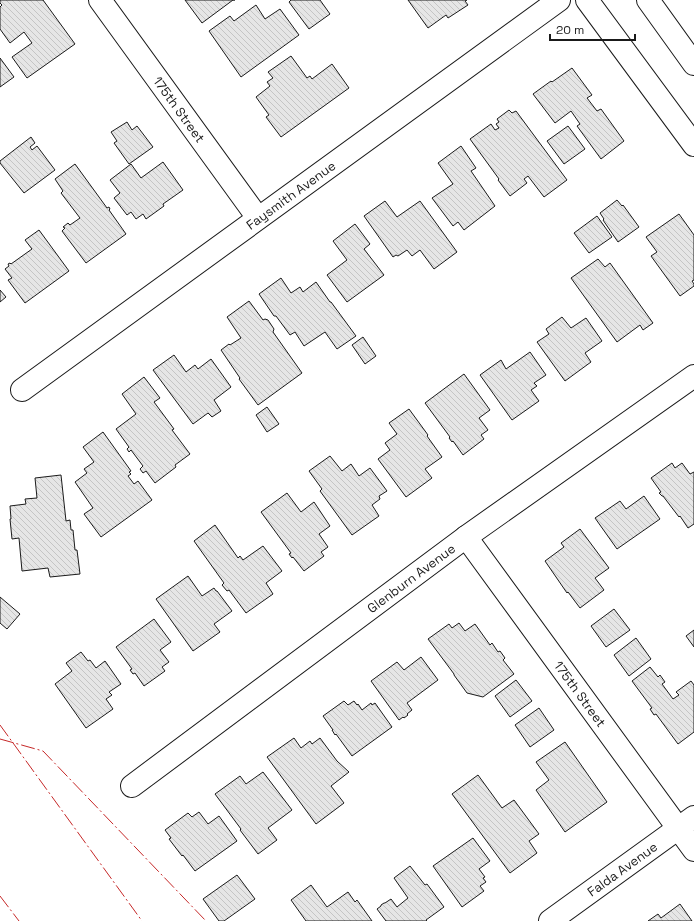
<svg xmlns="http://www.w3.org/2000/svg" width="694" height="921" viewBox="0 0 694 921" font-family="'Space Grotesk',sans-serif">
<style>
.building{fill:url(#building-back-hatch);stroke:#1a1a1a}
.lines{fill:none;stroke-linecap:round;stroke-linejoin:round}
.minor-casing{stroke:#1a1a1a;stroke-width:24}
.major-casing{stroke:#1a1a1a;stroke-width:24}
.minor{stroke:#fff;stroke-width:22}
.major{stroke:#fff;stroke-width:22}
.power{stroke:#c62828;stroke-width:1;stroke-dasharray:14 3 2 3;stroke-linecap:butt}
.labels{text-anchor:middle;stroke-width:3;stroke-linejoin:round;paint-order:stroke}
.street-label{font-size:13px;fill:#1a1a1a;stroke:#fff}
</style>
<defs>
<pattern id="building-back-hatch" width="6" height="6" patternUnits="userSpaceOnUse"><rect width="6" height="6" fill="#e6e6e6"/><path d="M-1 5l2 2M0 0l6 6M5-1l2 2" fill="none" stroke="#c5c5c5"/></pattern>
</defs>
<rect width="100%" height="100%" fill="#fff"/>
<g class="building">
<polygon points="0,0 43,0 75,44 27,78 12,57 32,43 24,32 10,43 0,29 0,7 2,5 0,3"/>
<polygon points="185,0 235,0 233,0 202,23"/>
<polygon points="291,0 320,0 330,14 309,29 289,2"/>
<polygon points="408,0 467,0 465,1 468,5 448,18 446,15 428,28"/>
<polygon points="256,5 265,19 280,9 299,35 241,77 209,31 230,16 234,21"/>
<polygon points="291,56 307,78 310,76 312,79 332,64 349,88 281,137 266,117 269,115 256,97 270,86 267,82 273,78 268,72"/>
<polygon points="0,58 14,77 0,87"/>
<polygon points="572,68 592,95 587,98 597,111 601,109 624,141 601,159 577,126 580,124 571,111 555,123 533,94 551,81 552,82"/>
<polygon points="509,110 512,113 516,111 567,180 544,197 528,176 524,179 527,183 510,196 498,180 499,179 470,139 491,124 495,130 499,128 496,124 499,122 497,119"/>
<polygon points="127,122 132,130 137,126 153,147 129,164 114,143 117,141 111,132"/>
<polygon points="568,126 585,149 564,164 547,141"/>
<polygon points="31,137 35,143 30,147 32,150 37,146 55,170 24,193 0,163 0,161"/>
<polygon points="461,146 476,168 471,171 495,206 464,230 458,222 453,226 432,198 453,184 438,163"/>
<polygon points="163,162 183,190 163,204 164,206 146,219 143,214 136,219 131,212 127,215 114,198 120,193 110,180 131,164 141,178"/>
<polygon points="75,164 107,208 109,207 110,209 109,210 126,234 86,263 62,231 65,228 63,227 68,223 70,225 80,218 61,193 63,191 55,179"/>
<polygon points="617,200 622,206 623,205 639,227 618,242 603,220 604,219 600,213"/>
<polygon points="385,201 397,217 420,201 457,252 434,269 420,250 412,256 407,250 398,256 396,255 393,257 364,216"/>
<polygon points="679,214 694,235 694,280 692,281 694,284 694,286 680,296 651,256 657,252 646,237"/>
<polygon points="597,216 612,237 589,253 574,233"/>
<polygon points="355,224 370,244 364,249 384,275 347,302 327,275 347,260 333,241"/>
<polygon points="39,230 69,271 25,303 8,280 12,278 5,269 9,266 8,264 10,263 11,264 32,249 25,240"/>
<polygon points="598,259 605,267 610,263 653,323 643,330 640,325 617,342 571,278"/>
<polygon points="281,278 291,293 300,287 303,292 316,282 330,302 331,302 356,336 337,349 325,332 304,346 295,332 290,335 276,316 274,316 259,294"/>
<polygon points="0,290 6,297 0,302"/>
<polygon points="249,301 263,320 265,319 268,320 274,329 273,332 302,373 258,405 239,379 240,378 221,350 229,344 230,345 241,338 227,317"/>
<polygon points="562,317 571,328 586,318 602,341 585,353 591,362 565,381 537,342 549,334 546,329"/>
<polygon points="363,337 376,356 365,364 352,345"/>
<polygon points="530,352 546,375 534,383 537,386 531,390 539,401 512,420 480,375 501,360 506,369"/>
<polygon points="174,355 186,372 195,365 198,369 211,359 231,387 214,400 221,411 212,417 208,413 193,424 153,370"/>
<polygon points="464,374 490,410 479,418 488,430 481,435 484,439 463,455 453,441 452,442 449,438 450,437 425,403"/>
<polygon points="144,377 160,398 154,402 174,429 172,430 190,454 175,465 176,467 155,483 146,471 143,473 140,469 143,466 131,450 129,452 127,449 129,447 116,429 136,414 122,394"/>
<polygon points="267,407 279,424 267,432 256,415"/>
<polygon points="409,409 428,435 427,436 442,457 425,469 432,478 406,497 378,459 390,450 385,443 397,434 389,423"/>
<polygon points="103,432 131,471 129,472 131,474 128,476 134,484 138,481 152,500 101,537 84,514 93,508 75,482 87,473 84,469 94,462 83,447"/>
<polygon points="330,456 342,471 351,464 359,476 370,468 387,491 379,496 380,499 372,505 379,516 352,535 320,491 322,489 309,471"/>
<polygon points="672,463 675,468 682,463 690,474 694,472 694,524 688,528 680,516 679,517 663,496 662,496 659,493 661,492 651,478"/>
<polygon points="61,475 66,521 70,520 71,530 73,530 75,550 77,550 80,574 50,577 48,568 22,571 19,538 12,539 10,519 11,519 10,506 26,504 25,499 37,498 35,478"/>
<polygon points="287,493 301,512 314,502 330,526 319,534 328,547 321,552 324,556 304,571 293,557 292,558 289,554 291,553 261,512"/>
<polygon points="644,496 660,519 617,549 595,518 620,501 626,509"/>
<polygon points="215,525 238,558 240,556 243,560 263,546 282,571 266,583 273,594 246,613 229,590 227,591 222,585 224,583 194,541"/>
<polygon points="580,529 609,568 595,578 604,590 580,608 568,592 567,593 545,561 564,547 561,543"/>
<polygon points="188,576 202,596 214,588 216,591 217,591 232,611 214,624 220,632 193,651 156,599"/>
<polygon points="0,597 20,614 7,629 0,623"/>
<polygon points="614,609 630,630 606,647 591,626"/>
<polygon points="154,619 171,642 160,650 169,662 162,667 165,671 144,686 135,673 133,674 130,670 132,669 116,647"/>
<polygon points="459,623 465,631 475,624 490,645 492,643 498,652 500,651 505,658 503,660 514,674 483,697 467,693 454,675 454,674 428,639 449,624 452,628"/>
<polygon points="694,630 694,647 686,636"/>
<polygon points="636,638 651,659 629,676 614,655"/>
<polygon points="81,652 88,661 90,660 96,668 105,661 121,684 109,692 112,695 106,699 113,709 86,728 55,684 72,671 66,663"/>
<polygon points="421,657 438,680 407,703 412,710 407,714 408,715 404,718 403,717 399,720 371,681 397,662 404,670"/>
<polygon points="650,667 658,677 660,675 665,682 662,684 673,699 679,695 676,692 691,681 694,685 694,732 678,744 656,714 654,715 650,709 652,708 632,681"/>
<polygon points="516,680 532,701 510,717 495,696"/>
<polygon points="344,701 348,705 354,701 357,705 358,704 362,710 371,703 372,705 375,703 392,727 352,756 336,734 335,735 332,730 333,730 323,716"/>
<polygon points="539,708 554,730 530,747 515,725"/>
<polygon points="294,738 301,748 310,741 312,744 320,738 337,761 349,772 331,786 344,803 316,824 267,757"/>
<polygon points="565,742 607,802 565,832 536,790 549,780 536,762"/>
<polygon points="263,772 292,810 268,828 277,840 258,854 240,830 241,829 215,794 240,776 246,784"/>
<polygon points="478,775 502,808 514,800 539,834 529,841 537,853 510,873 452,794"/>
<polygon points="199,812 208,824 219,816 237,841 195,871 183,855 182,856 169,839 171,838 165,830 188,813 192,817"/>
<polygon points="473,838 490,861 479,869 485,877 483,878 486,882 480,886 484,891 462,907 433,866"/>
<polygon points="410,866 425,885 427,884 444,907 426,920 427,921 386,921 377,909 381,906 381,905 384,903 385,903 391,899 397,907 408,898 394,878"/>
<polygon points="237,875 255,899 224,921 219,921 203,899"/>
<polygon points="311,885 327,907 348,892 355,902 357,900 372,921 306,921 291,900"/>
<polygon points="680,904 692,921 648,921 658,914 661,918"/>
</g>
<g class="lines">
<defs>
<g id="minor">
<path id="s1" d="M 100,0 L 258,218"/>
<path id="s2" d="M 22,390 L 559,0"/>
<path id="s3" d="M 466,537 L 694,850"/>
<path id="s4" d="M 132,786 L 466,537 L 694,376"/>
<path id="s5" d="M 550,921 L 694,817"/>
</g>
<g id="major">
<polyline points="587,0 694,145"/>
<polyline points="648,0 694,64"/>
</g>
</defs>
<use href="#minor" class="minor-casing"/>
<use href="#major" class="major-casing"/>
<use href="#minor" class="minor"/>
<use href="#major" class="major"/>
<g class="power">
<polyline points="0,725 142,921"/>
<polyline points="0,739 43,751 206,921"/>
<polyline points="0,896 19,921"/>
</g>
</g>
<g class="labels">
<g class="street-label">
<text dy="5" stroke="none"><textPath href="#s1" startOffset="135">175th Street</textPath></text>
<text dy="5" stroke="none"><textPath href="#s2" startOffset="332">Faysmith Avenue</textPath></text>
<text dy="5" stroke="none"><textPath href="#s4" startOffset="348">Glenburn Avenue</textPath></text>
<text dy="5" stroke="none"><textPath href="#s3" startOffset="194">175th Street</textPath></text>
<text dy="5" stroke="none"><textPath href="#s5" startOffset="89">Falda Avenue</textPath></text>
</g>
</g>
<path d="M550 34v6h85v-6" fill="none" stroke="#1a1a1a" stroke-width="2"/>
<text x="556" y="34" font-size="12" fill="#1a1a1a" stroke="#ffffff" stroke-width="3" paint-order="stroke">20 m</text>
</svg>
